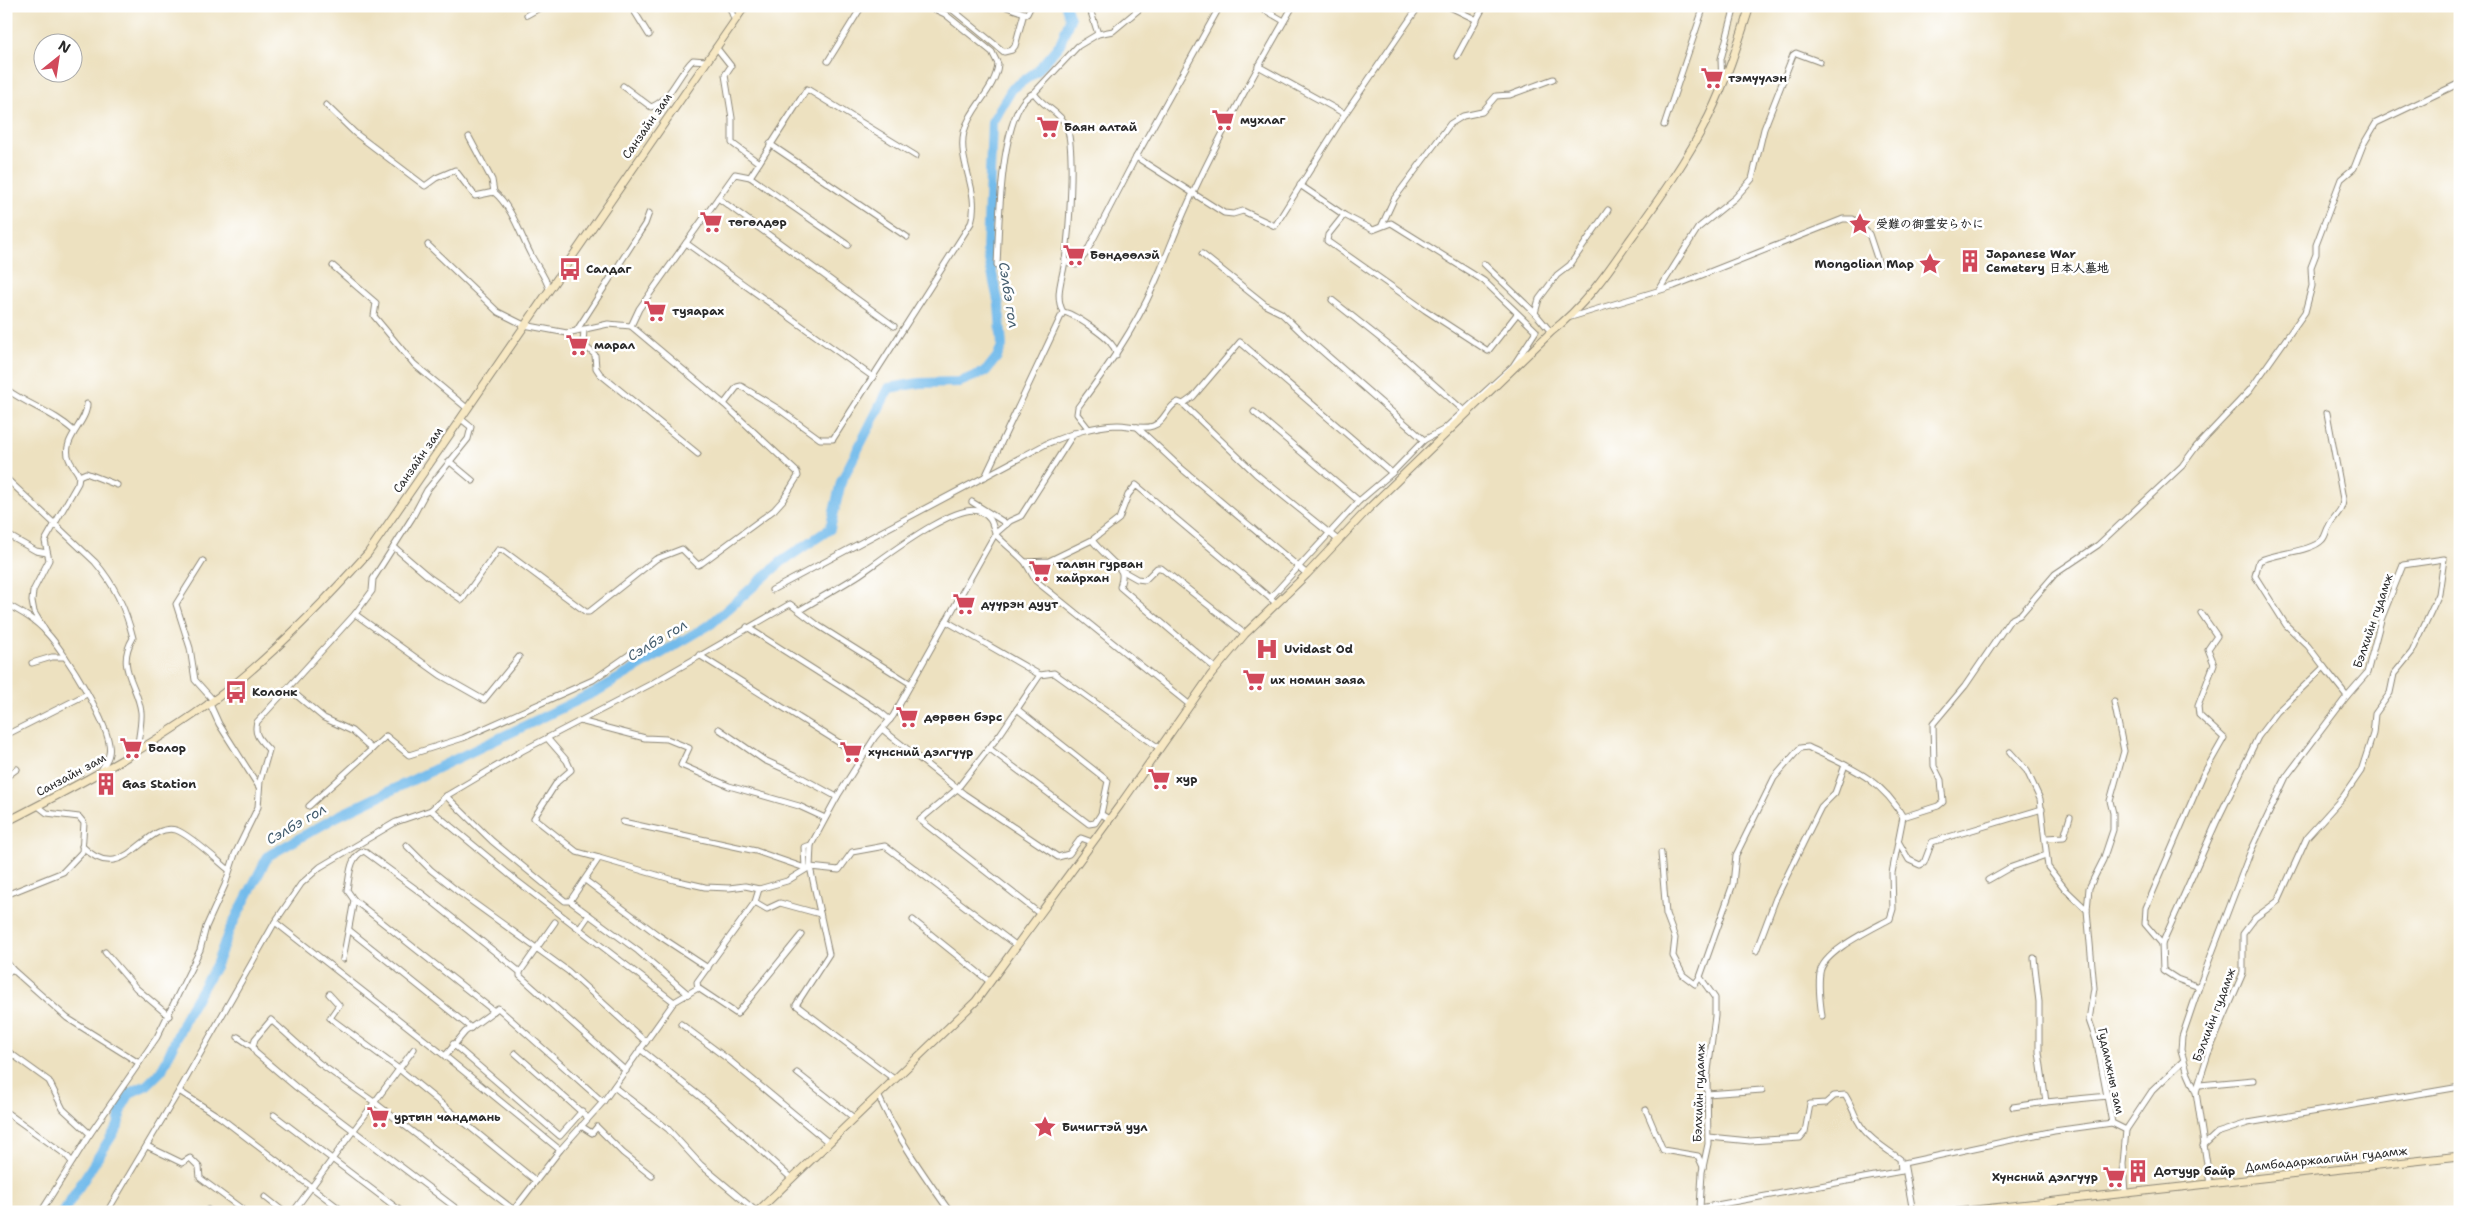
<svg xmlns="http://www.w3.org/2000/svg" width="2466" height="1218" viewBox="0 0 2466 1218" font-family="'Shantell Sans','LXGW WenKai TC','Klee One',sans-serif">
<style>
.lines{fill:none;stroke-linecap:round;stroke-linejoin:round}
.river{stroke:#73bbeb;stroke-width:10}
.street-casing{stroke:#8c8676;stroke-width:7}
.secondary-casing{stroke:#8c8676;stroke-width:9}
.street{stroke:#fff;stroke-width:5}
.secondary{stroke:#f7e8c3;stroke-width:7}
.labels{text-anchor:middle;stroke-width:5;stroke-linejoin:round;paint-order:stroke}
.poi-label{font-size:12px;font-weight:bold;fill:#2b2b2b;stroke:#fff;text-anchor:start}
.street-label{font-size:12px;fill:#2b2b2b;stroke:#fff}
.water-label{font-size:14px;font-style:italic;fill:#445d6e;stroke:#fff}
</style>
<rect width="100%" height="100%" fill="#fff"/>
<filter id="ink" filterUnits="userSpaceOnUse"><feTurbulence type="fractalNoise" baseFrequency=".02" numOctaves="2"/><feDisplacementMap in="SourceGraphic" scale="10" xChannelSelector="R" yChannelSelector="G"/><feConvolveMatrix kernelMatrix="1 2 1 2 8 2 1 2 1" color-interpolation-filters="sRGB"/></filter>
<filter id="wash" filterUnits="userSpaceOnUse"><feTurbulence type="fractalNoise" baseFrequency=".0096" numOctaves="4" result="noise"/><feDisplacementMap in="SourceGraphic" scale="20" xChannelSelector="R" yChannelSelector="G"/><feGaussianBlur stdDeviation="1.12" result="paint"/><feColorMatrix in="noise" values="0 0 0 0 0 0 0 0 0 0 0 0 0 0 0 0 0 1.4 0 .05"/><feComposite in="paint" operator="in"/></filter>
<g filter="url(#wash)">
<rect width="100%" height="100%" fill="#ede1c0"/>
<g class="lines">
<polyline class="river" points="63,1212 118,1126 121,1109 130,1093 147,1085 162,1070 187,1014 216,965 229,931 268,856 338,816 599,690 711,624 781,562 830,529 841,482 889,388 919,383 960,382 986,371 997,357 1002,346 999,305 987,250 992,122 1012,89 1037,71 1060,44 1070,19 1066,6"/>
</g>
</g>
<g filter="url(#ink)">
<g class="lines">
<defs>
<g id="street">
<polyline points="631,6 649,35"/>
<polyline points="729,6 735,21"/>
<polyline points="948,6 1004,52 1012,50 1015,46 1024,13"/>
<polyline points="1004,6 1027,14 1031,6"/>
<polyline points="1089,6 1098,34"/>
<polyline points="1258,6 1284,21"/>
<polyline points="1448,6 1477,20"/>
<polyline points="527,15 543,6"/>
<polyline points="716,47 731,66 725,75 732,118 732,143 759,163"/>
<polyline points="1457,56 1484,6"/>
<polyline points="828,61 862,6"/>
<polyline points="1258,66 1345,114"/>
<polyline points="1722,85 1721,59 1735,6"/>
<path d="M 623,86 L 651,107 C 671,100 678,74 693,60 L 706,61"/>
<path d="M 326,105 L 355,133 L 425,186 L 436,178 L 455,170 L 475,196 L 494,192 C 512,207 520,234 531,255 C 537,267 545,275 549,289"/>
<polyline points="1664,125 1704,6"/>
<polyline points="469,137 492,180 494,192"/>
<polyline points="770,144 907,237"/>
<polyline points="1136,157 1224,213 1233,214 1243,211 1275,226 1345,114 1419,6"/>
<polyline points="750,177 848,245"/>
<polyline points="1300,185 1344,215"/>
<polyline points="718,198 894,326"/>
<polyline points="1382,225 1394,199 1450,124 1463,116 1482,112 1496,96 1510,95 1553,79"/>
<polyline points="686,243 873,377"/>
<polyline points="428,245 498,312 524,325 567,333 608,324 631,326 639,309 735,174 750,177 807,89 916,156"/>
<polyline points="1202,254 1267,306 1281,313 1306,337 1424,440"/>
<polyline points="1065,259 1069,263 1076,265 1085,255 1136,157 1220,6"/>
<polyline points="1484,264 1535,313"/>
<path d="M 997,265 C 999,230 999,106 1034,93"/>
<polyline points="333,266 376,303 374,316 414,364 468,409"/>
<polyline points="1659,290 1698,228 1735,198 1752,179 1764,129 1793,55 1796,53 1820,62"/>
<polyline points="1332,300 1401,355 1462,409"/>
<path d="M 1063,312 C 1073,313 1106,336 1112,345 C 1115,348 1116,351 1116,356"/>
<polyline points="1571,317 1674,286 1843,219 1853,219 1869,234 1879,264"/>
<polyline points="584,329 583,344 595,355 596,368 600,374 698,454"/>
<polyline points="577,330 645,224 649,213"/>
<polyline points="1551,332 1535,313 1539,299 1557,275 1570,265 1608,210"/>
<path d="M 6,389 C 28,405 55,413 74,431"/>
<path d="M 724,404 L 737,387 L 741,386 L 780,410 L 820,439 L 833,439 L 971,223 C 981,191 957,162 964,132 C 970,108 996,89 998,64 L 992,52 L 945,14 L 928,6"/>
<polyline points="1183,404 1256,474 1338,540"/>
<polyline points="1254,412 1359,501"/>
<polyline points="1137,427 1181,468 1307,574"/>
<path d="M 1088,428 L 1077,414 L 1078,407 C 1107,368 1134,330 1154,285 C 1168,254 1179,221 1194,191 C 1224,127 1258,67 1293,6"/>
<polyline points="449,461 473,481"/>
<polyline points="79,476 86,473 117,485"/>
<path d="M 985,477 L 1063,312 C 1054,295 1063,278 1065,260 C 1069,234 1076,147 1066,125 C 1060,112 1042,106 1034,93 L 1078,46 L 1098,34 L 1113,31 L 1143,6"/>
<path d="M 7,479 L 95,562 C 115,585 126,609 133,638 C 115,668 138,684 141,712 C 142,723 138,740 137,751"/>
<polyline points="972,502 1007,524"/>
<polyline points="6,534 36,551 47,553"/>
<path d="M 1092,540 C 1100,551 1117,564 1121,571 C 1124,576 1121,582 1120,587 L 1216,669"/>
<polyline points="394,547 429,577 462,600 498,550 504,551 586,612 589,612 656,559 682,549 698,565 702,563 774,510 783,500 798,476 797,472 724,404 631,326"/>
<polyline points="203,561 176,604 190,648 195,680 213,700"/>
<polyline points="1025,562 1036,581 1190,705"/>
<polyline points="1121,570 1137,579 1145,580 1157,568 1161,568 1245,634"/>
<path d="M 772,590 L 1046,444 C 1071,434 1090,426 1118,425 C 1129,425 1142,430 1153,426 C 1165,422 1167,406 1178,402 L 1183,404 L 1193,397 L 1240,342 L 1392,473"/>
<polyline points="1270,598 1359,501 1392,473 1424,440 1443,430 1513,366 1536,331 1484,281 1391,223 1373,230 1344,215 1328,235 1327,241 1425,310 1488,351 1517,314"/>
<path d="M 6,604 C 21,612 36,620 47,633 C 64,651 115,731 109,754 C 108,760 103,766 101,771"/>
<path d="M 800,610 C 820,598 840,587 859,575 C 880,561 958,499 981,512 C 996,520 991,528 997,536 C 1006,545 1016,553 1025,562 L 1049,561 L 1092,540 L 1119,519 L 1128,495 L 1136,485 L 1276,603"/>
<polyline points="355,614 440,675 484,700 519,657"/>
<polyline points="946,621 1040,675 1001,733 957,789 920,820 1040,914"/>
<polyline points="747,627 879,711 890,720"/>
<path d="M 46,632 L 34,612 L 32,601 L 33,591 L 49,560 L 45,541 L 78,483 L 79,476 C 77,470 71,465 69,459 C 61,439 87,423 87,404"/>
<polyline points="699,655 862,757"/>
<polyline points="32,663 52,657 65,657"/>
<path d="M 2324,667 L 2308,646 L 2286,625 L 2255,576 L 2259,561 C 2275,553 2311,552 2322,540 C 2326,536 2326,530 2329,526 C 2334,515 2343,512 2343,499 L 2327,413"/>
<polyline points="1040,675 1054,673 1159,748"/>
<polyline points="289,689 324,718 352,731 372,749 309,806"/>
<polyline points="209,702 219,724 259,787"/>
<polyline points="2114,702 2124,751 2110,801 2113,813 2113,830 2103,860 2089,888 2087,910 2094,988 2089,1020 2097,1043 2112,1123 2126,1130 2123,1164 2125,1193"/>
<polyline points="1017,709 1108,781 1101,814 1109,819"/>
<polyline points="580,721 645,738 667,739 689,748 681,765 729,786 799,806 825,818"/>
<polyline points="719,729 764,760 795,774 837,797"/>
<polyline points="882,729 964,794 1058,857 1069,854 1081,838 1092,842"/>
<polyline points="6,735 87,694"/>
<polyline points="547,738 567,761 571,770 557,782 534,818 577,852 599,858"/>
<polyline points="372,749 386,736 409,755 463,738 593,680 630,654"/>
<polyline points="990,749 1089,824 1095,823 1101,814"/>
<polyline points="2010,752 2027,771 2040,799 2048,867 2066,890 2087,910"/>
<polyline points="6,777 17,769"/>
<polyline points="446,796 492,841 565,901 570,901 638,951 688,994"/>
<polyline points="431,810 517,881 674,1002"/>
<polyline points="1903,817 1938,806 1943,802 1941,780 1934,766 1933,724 1965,686 2010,620 2020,615 2055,574 2098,545 2182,466 2196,447 2250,390 2305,312 2312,286 2311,267 2316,254 2316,245 2341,179 2354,168 2363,145 2376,123 2460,83"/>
<polyline points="623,822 756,851 805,868 804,847 811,845"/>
<polyline points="2046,838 2064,837 2070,817"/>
<polyline points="1898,841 1909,860 1920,865 1924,863 1932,842 2042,809"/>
<polyline points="406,845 431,870 460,893 568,971 646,1042"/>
<path d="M 82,846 C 124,889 144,821 176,830 C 189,834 217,860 229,870"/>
<polyline points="1661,853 1666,914 1675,938 1673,956 1683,975 1695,984 1700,977"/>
<polyline points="585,880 658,935 708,968"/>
<polyline points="1988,880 2009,868 2046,855"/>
<polyline points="6,895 63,872 82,852 84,823 79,817 47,813 38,806"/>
<polyline points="354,900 494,1011"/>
<polyline points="570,901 599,858 674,880 705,887 729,888 745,886 759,889 787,881 810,867 839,870 852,852 885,846 1017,946"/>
<polyline points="755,902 767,909 780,903 820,914"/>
<polyline points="913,920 990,982"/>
<polyline points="275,922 445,1056 465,1032 498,1008 603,1102"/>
<polyline points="580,928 589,915"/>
<polyline points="349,930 471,1028"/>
<polyline points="2162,944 2145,924 2146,908 2203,775 2224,738 2199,715 2198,706 2214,664 2208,649 2217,636 2201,613"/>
<polyline points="1756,951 1776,898 1821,807 1835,793 1845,765"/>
<polyline points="105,952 136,988 169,1016"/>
<polyline points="2034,958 2039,1002 2039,1052 2046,1102 2108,1096"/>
<path d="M 343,959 L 354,900 L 347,890 C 350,875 349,857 364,851 L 424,895 L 520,972 L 520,976 L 626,1071"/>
<polyline points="6,961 12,969"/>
<polyline points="520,972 555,922"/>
<polyline points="6,974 12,969 67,1018 139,1063"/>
<polyline points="698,988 697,982 755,902 759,889"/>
<polyline points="329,994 339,1005 330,1018 399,1069 536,1181"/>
<path d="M 1822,1016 C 1820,1002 1818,987 1820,973 C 1822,952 1872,929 1890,919 L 1893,909 L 1892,873 L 1903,817"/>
<polyline points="681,1024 729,1060 828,1142"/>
<polyline points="238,1037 253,1047 256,1053 296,1087 461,1212"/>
<polyline points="453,1044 560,1136 582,1111"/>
<polyline points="253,1047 255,1039 271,1020 319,1063 374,1102 514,1210"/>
<polyline points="640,1049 712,1106 792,1179"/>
<polyline points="6,1050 49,1081 63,1109 90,1134 41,1212"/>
<polyline points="515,1053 588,1118"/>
<polyline points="445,1056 560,1150"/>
<polyline points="797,1073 854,1118"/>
<polyline points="894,1079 796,1005 829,954 810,867 811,845 837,797 875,737 893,716 995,534 1010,521 1021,516 1074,433"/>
<polyline points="2200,1085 2253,1080"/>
<polyline points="614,1087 668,1129 701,1165 757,1212"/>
<polyline points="179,1091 275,922 301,884 320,867 396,822 431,810 446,796 522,751 651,684 790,604 819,626 911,684"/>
<polyline points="2196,1092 2188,1074 2181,1050 2182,1037 2199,987 2250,853 2286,777 2347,696 2324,667 2277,712 2258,737 2216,823 2162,944 2163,970 2177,979 2199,987"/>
<polyline points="1707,1094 1762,1090"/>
<path d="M 878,1095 C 897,1137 923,1174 950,1212"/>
<polyline points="2013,1107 2046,1102"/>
<polyline points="1646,1110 1663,1150 1698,1156 1703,1167"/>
<polyline points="6,1112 66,1155 72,1162"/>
<polyline points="274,1115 402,1212"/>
<polyline points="581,1126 592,1133 597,1127 623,1153 652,1176"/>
<polyline points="2126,1130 2152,1091 2183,1061"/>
<path d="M 90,1134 L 157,1037 L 200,950 L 206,927 L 225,885 L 235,854 L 258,807 L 260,781 L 269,750 C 261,741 253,735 257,722 L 355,614 L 372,591 L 373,579 L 412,518 L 427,490 L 468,439 L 471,427 L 461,419"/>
<path d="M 1709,1137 L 1750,1141 L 1800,1138 L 1805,1132 L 1810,1104 L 1826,1103 L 1834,1096 L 1845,1095 C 1851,1104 1853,1112 1858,1121 C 1866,1137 1886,1149 1900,1159 L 1901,1171"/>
<polyline points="147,1146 182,1163 190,1158 199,1167 200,1178 246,1212"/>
<polyline points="2203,1146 2217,1133 2248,1123 2460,1087"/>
<polyline points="2210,1184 2196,1092 2208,1054 2243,973 2243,934 2255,918 2278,901 2307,837 2343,797 2361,771 2373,734 2375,714 2390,693 2394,674 2412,652 2439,594 2444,559 2403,565 2381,620 2367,673 2347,696"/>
<polyline points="265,1197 284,1212"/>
<polyline points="2040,1202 2041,1212"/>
<path d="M 1700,1208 L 1702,1172 L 1708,1144 L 1707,1079 L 1715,1016 L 1715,998 L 1700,977 L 1733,884 L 1736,855 L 1774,778 L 1800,748 L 1808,747 C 1846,766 1881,777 1903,817"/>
<polyline points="208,1210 210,1212"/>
<polyline points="107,1212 179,1091 221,1118 344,1212"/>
<polyline points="293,1212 414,1049"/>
<polyline points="512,1212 560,1150 603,1102 674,1002 698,988 737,1014 801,935"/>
<polyline points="1700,1212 1700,1208 1902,1171"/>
<polyline points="1913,1212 1904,1163 2054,1131 2112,1123"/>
</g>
<g id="secondary">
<path d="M 6,822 C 84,782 161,742 230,688 C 280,648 325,601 368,553 L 745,6"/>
<path d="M 757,1212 L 976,1001 L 1120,805 L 1211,675 L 1245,634 L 1307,574 L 1368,509 L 1551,332 C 1583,307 1606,275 1629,241 C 1658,201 1687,160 1709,116 C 1726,81 1738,44 1750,6"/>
<polyline points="1957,1212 2460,1156"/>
</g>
</defs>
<use href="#street" class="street-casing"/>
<use href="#secondary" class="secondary-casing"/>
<use href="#street" class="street"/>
<use href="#secondary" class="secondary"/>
</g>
</g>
<defs>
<symbol id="supermarket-bare" viewBox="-9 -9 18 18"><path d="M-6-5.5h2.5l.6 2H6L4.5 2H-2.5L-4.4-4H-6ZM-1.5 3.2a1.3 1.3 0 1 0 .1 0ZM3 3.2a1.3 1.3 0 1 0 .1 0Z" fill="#d1495b" stroke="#fff" stroke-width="2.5" paint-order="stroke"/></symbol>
<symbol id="sight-bare" viewBox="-9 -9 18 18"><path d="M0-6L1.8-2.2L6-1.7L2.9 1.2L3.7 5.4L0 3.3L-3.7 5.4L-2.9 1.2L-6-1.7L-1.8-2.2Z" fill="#d1495b" stroke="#fff" stroke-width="2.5" paint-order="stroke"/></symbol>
<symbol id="building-bare" viewBox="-9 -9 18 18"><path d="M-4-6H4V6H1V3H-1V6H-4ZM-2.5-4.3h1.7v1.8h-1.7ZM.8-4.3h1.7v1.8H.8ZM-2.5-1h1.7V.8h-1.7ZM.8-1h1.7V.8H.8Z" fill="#d1495b" stroke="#fff" stroke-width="2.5" paint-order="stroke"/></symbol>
<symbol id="bus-bare" viewBox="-9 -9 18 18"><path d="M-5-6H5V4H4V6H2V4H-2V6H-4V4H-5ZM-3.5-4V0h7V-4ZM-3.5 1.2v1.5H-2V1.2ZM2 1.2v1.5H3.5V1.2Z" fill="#d1495b" stroke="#fff" stroke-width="2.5" paint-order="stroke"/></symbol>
<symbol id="hospital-bare" viewBox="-9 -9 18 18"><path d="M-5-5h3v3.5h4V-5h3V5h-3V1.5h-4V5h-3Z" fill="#d1495b" stroke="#fff" stroke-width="2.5" paint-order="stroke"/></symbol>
</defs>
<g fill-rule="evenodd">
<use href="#supermarket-bare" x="1696" y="62" width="32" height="32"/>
<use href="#supermarket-bare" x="1207" y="104" width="32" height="32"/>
<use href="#supermarket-bare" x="1032" y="111" width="32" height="32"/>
<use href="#supermarket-bare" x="695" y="206" width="32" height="32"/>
<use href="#sight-bare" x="1844" y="208" width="32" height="32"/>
<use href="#supermarket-bare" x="1058" y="239" width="32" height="32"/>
<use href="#building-bare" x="1954" y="245" width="32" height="32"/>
<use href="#sight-bare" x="1914" y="248" width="32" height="32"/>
<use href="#bus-bare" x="554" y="253" width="32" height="32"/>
<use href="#supermarket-bare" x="639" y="295" width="32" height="32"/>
<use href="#supermarket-bare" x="561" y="329" width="32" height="32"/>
<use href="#supermarket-bare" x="1024" y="555" width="32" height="32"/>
<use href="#supermarket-bare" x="948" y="588" width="32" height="32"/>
<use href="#hospital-bare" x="1251" y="633" width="32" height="32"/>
<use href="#supermarket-bare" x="1238" y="664" width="32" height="32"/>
<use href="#bus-bare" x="220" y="676" width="32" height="32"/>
<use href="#supermarket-bare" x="891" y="701" width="32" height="32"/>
<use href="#supermarket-bare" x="115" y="732" width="32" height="32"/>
<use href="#supermarket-bare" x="835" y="736" width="32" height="32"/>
<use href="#supermarket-bare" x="1143" y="763" width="32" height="32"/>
<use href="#building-bare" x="90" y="768" width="32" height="32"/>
<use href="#supermarket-bare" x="362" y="1101" width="32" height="32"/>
<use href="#sight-bare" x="1029" y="1111" width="32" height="32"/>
<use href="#building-bare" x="2122" y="1155" width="32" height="32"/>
<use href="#supermarket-bare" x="2098" y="1161" width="32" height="32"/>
</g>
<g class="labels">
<g class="poi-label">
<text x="1728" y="82">тэмүүлэн</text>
<text x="1240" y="124">мухлаг</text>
<text x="1064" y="131">Баян алтай</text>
<text x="728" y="226">төгөлдөр</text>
<text x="1876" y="228">受難の御霊安らかに</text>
<text x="1986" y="258">Japanese War<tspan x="1986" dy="14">Cemetery 日本人墓地</tspan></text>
<text x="1090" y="259">Бөндөөлэй</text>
<text x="1914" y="268" text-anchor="end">Mongolian Map</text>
<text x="586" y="273">Салдаг</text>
<text x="672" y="315">туяарах</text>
<text x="594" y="349">марал</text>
<text x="1056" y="568">талын гурван<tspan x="1056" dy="14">хайрхан</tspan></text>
<text x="981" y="608">дүүрэн дуут</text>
<text x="1284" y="653">Uvidast Od</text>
<text x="1270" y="684">их номин заяа</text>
<text x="252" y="696">Колонк</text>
<text x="924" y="721">дөрвөн бэрс</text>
<text x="148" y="752">Болор</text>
<text x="868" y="756">хүнсний дэлгүүр</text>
<text x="1176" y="783">хур</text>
<text x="122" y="788">Gas Station</text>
<text x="394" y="1121">уртын чандмань</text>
<text x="1062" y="1131">Бичигтэй уул</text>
<text x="2154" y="1175">Дотуур байр</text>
<text x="2098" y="1181" text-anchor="end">Хүнсний дэлгүүр</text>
</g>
<g class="street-label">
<text transform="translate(647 126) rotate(-55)" y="4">Санзайн зам</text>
<text transform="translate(418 460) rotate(-55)" y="4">Санзайн зам</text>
<text transform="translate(2373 621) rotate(-71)" y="4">Бэлхийн гудамж</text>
<text transform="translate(71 775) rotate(-28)" y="4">Санзайн зам</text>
<text transform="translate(2214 1015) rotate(-69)" y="4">Бэлхийн гудамж</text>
<text transform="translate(2111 1071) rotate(78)" y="4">Гудамжны зам</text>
<text transform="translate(1699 1093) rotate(-88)" y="4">Бэлхийн гудамж</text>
<text transform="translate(2326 1159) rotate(-6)" y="4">Дамбадаржаагийн гудамж</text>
</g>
<g class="water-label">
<text transform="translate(1009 295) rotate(81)" y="5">Сэлбэ гол</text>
<text transform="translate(657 640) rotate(-31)" y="5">Сэлбэ гол</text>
<text transform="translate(296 824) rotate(-30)" y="5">Сэлбэ гол</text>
</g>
</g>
<rect width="2466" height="1218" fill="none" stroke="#fff" stroke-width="25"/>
<g transform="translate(58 58) rotate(30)"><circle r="24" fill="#ffffff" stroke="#aaaaaa"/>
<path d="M0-4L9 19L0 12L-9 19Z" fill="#d1495b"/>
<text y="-8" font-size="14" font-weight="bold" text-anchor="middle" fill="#2b2b2b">N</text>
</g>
</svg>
